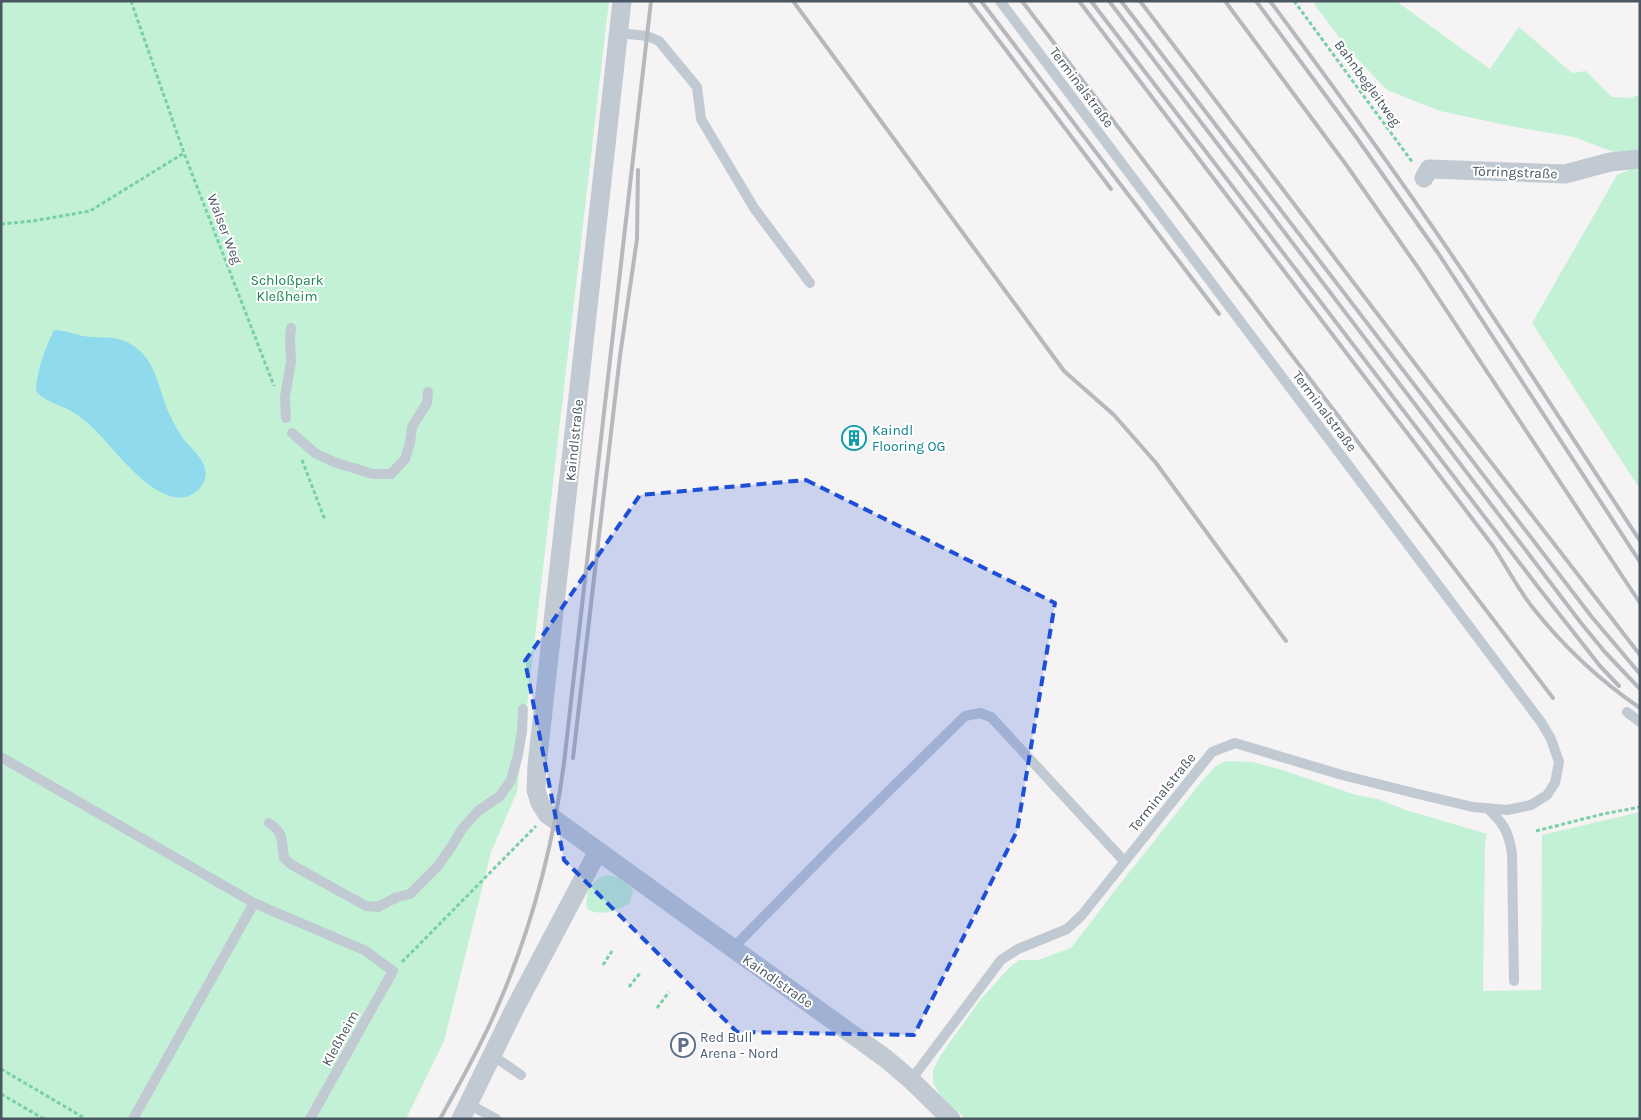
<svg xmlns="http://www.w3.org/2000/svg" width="1641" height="1120" viewBox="0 0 1641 1120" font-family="Karla,sans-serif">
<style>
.green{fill:#c3f1d5}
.water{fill:#90daee}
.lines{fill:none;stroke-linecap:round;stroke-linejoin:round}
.path{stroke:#7ad0a6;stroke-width:3;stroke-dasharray:4 2.5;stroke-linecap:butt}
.lane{stroke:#c1cad2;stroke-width:10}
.street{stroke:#c1cad2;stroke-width:19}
.rail{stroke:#b5b8bd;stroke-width:4}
.marked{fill:#1d4ed8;fill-opacity:0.2;stroke:#1d4ed8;stroke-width:4;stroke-dasharray:10 6;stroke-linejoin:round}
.labels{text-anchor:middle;stroke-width:4;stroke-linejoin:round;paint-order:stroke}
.street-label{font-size:14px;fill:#4a5661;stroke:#fff}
.park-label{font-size:14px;fill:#17864f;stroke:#fff}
.culture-label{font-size:14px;fill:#0d838f;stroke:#fff;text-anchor:start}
.service-label{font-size:14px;fill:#4e5e75;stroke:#fff;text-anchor:start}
</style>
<rect width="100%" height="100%" fill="#f5f3f3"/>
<g class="green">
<polygon points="1,1 609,1 517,792 491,852 444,1041 406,1119 1,1119"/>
<polygon points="1312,1 1396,1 1490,69 1519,27 1572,73 1586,71 1612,97 1632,98 1637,95 1640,97 1640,156 1632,159 1574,137 1510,126 1440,111 1387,90 1347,48"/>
<polygon points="1640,166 1640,489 1532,323 1617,175"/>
<polygon points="1226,761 1252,762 1279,769 1356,795 1378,799 1406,810 1487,834 1485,843 1483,991 1541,990 1542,835 1640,812 1640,1119 966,1119 941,1097 933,1082 933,1070 940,1056 981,999 1007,970 1019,960 1038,960 1071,948 1116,889 1201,782 1216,766"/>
<path d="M 606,875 C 618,876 626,881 633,891 L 629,904 C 614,911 603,917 587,909 C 585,891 590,882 606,875 Z"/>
</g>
<path class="water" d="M 54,330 C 64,330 73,334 83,336 C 103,339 116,334 134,346 C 158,363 158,391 170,415 C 174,424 179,433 185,441 C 193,450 202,457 205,469 C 207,476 204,483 199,489 C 166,522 116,450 95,430 C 88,423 80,416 71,411 C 59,404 45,402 36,391 C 37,369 45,349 54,330 Z"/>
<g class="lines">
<g class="path">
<polyline points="131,1 184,153 274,386"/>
<polyline points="1294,1 1413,163"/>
<polyline points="1,224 33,221 90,211 184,153"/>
<polyline points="302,460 325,520"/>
<polyline points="1536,831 1603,814 1640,807"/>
<polyline points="402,962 536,826"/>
<polyline points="603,965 612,951"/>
<polyline points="629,987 641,972"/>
<polyline points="657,1008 669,992"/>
<polyline points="1,1069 86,1119"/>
<polyline points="1,1094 44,1119"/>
</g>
<g class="lane">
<polyline points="619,33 647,36 659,41 697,87 701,119 754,208 810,283"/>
<polyline points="286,418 285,397 291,362 290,337 291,328"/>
<polyline points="292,433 315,453 334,462 373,474 391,474 405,459 410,443 412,427 427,403 428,392"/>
<polyline points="1627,712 1640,722"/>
<polyline points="1,757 254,903 364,950 393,971 310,1119"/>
<path d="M 1487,808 C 1503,822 1509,832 1512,854 L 1514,981"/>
<path d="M 269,823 C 285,834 281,840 284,858 L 292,865 L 366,906 L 378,907 L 397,897 L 410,894 L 437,867 L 452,846 L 462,829 L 478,811 L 500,796 L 511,780 L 518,755 L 522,731 L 523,709"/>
<polyline points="733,948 839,840 965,716 980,713 991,717 1124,861"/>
<polyline points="492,1055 521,1075"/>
<polyline points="911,1080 1001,960 1018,949 1067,929 1082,915 1212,752 1235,743 1342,775 1418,794 1473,807 1507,810 1531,805 1547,795 1555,783 1559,762 1551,739 1541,722 1000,1"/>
<polyline points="467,1103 496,1119"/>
<polyline points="133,1119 254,903"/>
</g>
<g class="street">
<polyline points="1424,178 1429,169 1565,174 1610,162 1640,159"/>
<polyline points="598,851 885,1058 911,1080 951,1119"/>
<polyline points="461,1119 514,1010 598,851 547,814 540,803 536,790 537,765 622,1"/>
</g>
<g class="rail">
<polyline points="793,1 1064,371 1114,415 1156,463 1286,641"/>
<polyline points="969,1 1111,189"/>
<polyline points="981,1 1219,314"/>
<polyline points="1022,1 1553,698"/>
<path d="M 1079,1 L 1493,546 C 1506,566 1518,589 1533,608 C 1564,647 1599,680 1640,708"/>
<polyline points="1091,1 1538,587 1600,666 1619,686"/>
<polyline points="1109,1 1581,623 1604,651 1640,689"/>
<polyline points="1121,1 1591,616 1640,674"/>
<polyline points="1140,1 1432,386 1640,655"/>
<polyline points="1225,1 1347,166 1419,269 1640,603"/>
<polyline points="1256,1 1354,134 1438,253 1640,562"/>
<path d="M 1270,1 C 1342,98 1413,196 1480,297 C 1534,378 1587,460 1640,541"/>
<polyline points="573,758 620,356 637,239 638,170"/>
<path d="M 440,1119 C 460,1083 481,1046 497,1008 C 531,930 553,847 564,763 L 651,1"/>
</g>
</g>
<path class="marked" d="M 806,480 L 1055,603 L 1017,831 L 914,1035 L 737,1032 L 564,860 L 525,661 L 640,495 Z"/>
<defs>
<symbol id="building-ring" viewBox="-11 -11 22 22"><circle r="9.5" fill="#fff" stroke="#0f9aa8" stroke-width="1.5"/><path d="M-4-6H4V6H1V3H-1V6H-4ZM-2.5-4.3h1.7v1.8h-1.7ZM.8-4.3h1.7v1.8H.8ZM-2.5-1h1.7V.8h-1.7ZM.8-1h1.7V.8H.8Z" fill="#0f9aa8"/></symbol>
<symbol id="parking-ring" viewBox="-11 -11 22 22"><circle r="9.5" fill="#fff" stroke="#5c6f8a" stroke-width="1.5"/><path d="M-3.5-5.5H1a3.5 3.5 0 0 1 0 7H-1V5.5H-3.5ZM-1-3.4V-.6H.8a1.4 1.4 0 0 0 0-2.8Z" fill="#5c6f8a"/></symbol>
</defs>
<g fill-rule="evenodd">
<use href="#building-ring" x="840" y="424" width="28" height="28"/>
<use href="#parking-ring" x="669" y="1031" width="28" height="28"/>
</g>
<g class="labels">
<g class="street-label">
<text transform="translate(1368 83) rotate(54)" y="5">Bahnbegleitweg</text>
<text transform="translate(1082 87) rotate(53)" y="5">Terminalstraße</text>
<text transform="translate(1515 172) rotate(2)" y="5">Törringstraße</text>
<text transform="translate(225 229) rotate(69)" y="5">Walser Weg</text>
<text transform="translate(1325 411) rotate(53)" y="5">Terminalstraße</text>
<text transform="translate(574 440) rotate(-84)" y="5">Kaindlstraße</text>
<text transform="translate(1162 792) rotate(-51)" y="5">Terminalstraße</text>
<text transform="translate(778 981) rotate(35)" y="5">Kaindlstraße</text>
<text transform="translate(340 1038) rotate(-61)" y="5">Kleßheim</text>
</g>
<g class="park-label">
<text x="287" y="285">Schloßpark<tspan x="287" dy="16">Kleßheim</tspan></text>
</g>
<g class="culture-label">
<text x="872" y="435">Kaindl<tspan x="872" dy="16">Flooring OG</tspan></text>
</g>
<g class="service-label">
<text x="700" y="1042">Red Bull<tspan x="700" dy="16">Arena - Nord</tspan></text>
</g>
</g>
<rect width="1641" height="1120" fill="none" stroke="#4a5661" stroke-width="5"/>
</svg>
